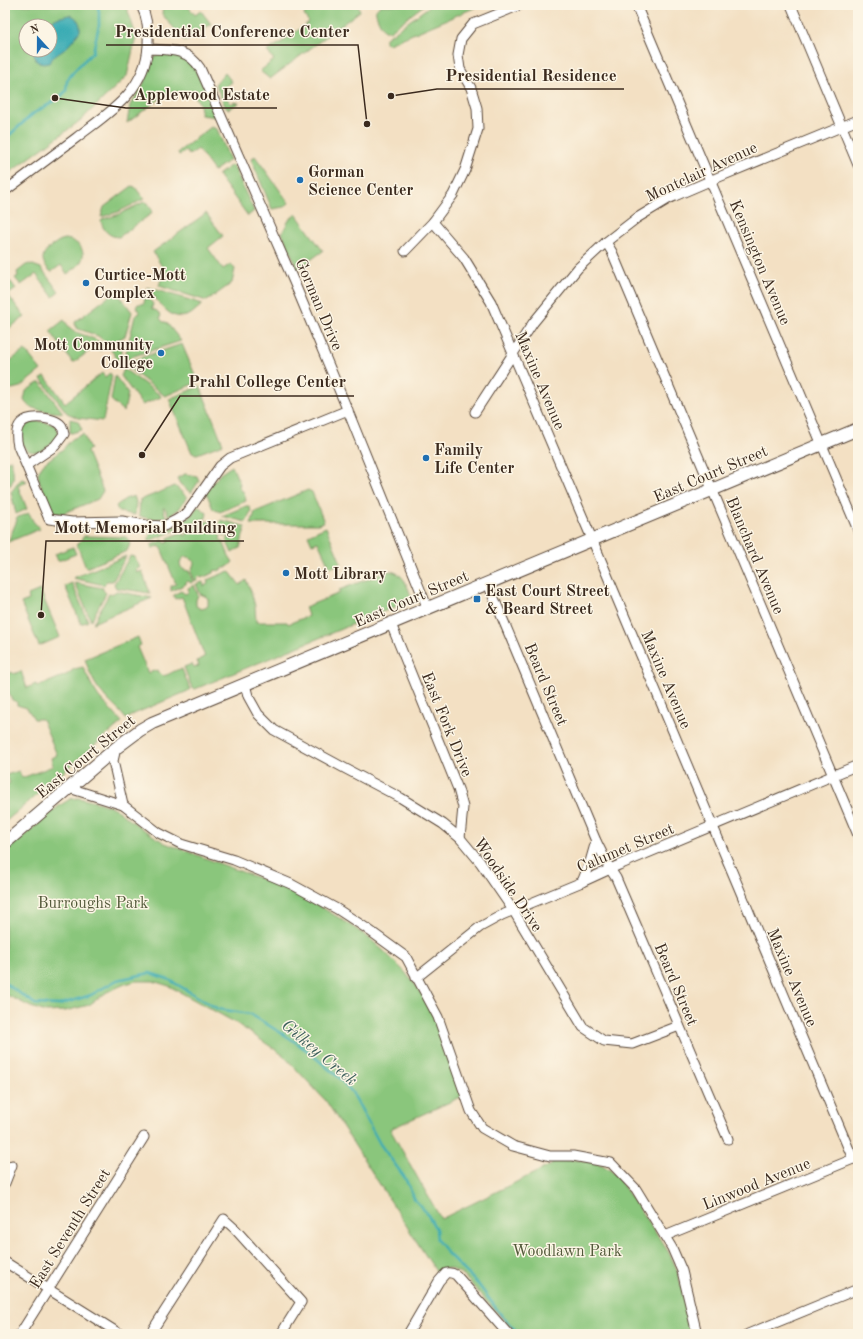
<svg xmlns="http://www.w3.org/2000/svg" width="863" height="1339" viewBox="0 0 863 1339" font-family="'Old Standard TT',serif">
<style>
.green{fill:#8ac67b;stroke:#62784c;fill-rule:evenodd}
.water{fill:#39abb4;stroke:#3a6a69}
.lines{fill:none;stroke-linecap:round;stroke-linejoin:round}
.stream{stroke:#39abb4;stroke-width:2.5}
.minor-casing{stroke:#574537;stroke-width:11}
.major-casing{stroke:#574537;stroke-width:14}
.minor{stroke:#fff;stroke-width:9}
.major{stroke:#fff;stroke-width:12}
.poi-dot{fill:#1f6fb2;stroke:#fcf5e5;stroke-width:1.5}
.labels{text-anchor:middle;stroke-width:3;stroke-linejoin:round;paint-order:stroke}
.poi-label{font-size:16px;font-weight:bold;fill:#3b2a1e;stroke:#fcf5e5;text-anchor:start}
.street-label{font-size:16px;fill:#3b2a1e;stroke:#fcf5e5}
.park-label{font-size:16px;fill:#53593a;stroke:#fcf5e5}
.water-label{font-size:17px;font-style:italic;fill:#3a5e5a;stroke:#fcf5e5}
.leader{fill:none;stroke:#3b2a1e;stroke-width:1.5}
.callout-dot{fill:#3b2a1e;stroke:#fcf5e5;stroke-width:1.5}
.callout-label{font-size:17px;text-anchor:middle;font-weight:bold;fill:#3b2a1e;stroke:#fcf5e5;stroke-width:3;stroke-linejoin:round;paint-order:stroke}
</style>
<rect width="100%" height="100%" fill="#fcf5e5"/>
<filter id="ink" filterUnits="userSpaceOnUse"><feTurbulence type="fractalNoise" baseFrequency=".025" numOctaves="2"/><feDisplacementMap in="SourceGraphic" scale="8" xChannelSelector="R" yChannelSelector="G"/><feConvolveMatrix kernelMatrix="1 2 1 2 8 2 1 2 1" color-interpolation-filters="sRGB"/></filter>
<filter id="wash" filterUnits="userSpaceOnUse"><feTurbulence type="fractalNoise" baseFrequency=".012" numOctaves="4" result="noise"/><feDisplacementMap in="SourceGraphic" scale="16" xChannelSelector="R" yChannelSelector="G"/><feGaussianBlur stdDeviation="0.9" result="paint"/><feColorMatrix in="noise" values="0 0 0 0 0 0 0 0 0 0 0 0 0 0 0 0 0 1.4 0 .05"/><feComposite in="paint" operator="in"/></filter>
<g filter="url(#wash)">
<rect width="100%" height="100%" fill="#f3e0c3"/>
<g class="green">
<path d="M 5,5 L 126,5 L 136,36 L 127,76 L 81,120 L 5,176 ZM 26,26 L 50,26 L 50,50 L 26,50 Z"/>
<polygon points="163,5 187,5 195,15 201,11 211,24 187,41 184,40 162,14"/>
<polygon points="302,5 358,5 360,11 270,79 260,71 274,60 267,51 282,42 309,22 304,15 305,12"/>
<path d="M 381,5 L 424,5 L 390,31 L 385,31 C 382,28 374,13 376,10 C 377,8 380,6 381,5 Z"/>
<polygon points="431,5 481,5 389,44 385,43 385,39"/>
<path d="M 158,55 C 166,55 176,54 183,58 C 199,65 209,101 216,117 L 201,115 C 202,98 189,88 172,93 L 170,91 L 127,123 L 130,105 L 142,87 L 154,58 Z"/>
<polygon points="225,73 232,82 221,90 231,104 234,102 239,103 228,109 226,108 215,84"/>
<polygon points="211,127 217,129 230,160 214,171 198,149 189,155 186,151 179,155 178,152"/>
<polygon points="255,156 289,203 284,207 272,209 251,159"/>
<polygon points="233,165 254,211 248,216 218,175 230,166"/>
<polygon points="132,186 135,187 144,199 118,212 101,217 104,207"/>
<path d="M 144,202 L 146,202 L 152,210 L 151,214 L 119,237 C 110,237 103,231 101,221 L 103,219 L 117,215 Z"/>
<polygon points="206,213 223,236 208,248 223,269 231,264 235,269 232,283 207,301 159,286 164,270 153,252"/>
<polygon points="296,214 323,251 298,269 282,233 289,220"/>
<path d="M 65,239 C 77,240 89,251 80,263 C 77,268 71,271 67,274 L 61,265 L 51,272 C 40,261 40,255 53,245 C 57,242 60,240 65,239 Z"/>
<polygon points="30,264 41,268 59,292 53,297 36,274 21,285 15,278 18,276 17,272 26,265"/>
<polygon points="5,282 11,282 16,289 8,295 25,317 5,331"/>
<path d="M 147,287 L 203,304 C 199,307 195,311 191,314 C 170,325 158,300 147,287 Z"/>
<polygon points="116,291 132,312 125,336 109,345 98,336 76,328 75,322"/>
<polygon points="145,298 149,299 153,304 152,307 152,309 157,311 161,315 160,318 163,322 166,322 181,341 134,356 124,361 135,316 140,313 136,307 138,304 142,304 144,303"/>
<path d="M 64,320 C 66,322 68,326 70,328 C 81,337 94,335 104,346 L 100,351 L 96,346 L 73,363 L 50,331 Z"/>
<polygon points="124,340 120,359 118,360 111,350 111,348"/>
<polygon points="182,344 198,382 165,396 126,366 125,363"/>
<polygon points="25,350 41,370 20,387 12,389 5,386 5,361 7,363"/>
<polygon points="124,369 160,395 161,397 142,405 121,376"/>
<polygon points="102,373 105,377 110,373 112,376 103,421 78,418 67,413 41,379 45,376 65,403"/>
<polygon points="115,376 128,393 124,412 111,400"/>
<path d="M 38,383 L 41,383 L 63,413 C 52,412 28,411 24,400 L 26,391 Z"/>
<polygon points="200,386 223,444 197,454 192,453 169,399"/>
<polygon points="70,419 78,421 82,430 72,433 70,433"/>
<path d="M 37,421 L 49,423 L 56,426 L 58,430 L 58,437 C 52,442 47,448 40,451 C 21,458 8,426 37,421 Z"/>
<polygon points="83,434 90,449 87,452 103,491 98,499 61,514 56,513 52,511 39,480 38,473 43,464 63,449 72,439"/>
<path d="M 11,460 C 13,470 16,478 10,486 L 5,468 L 7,461 Z"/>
<polygon points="232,466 240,484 239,486 242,491 244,492 246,501 220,512 213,509 206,492 220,474"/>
<polygon points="185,474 197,476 199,481 191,493 180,484 177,478"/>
<path d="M 22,479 L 27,481 L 18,486 L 27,509 L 16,514 L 11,492 C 15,488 17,482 22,479 Z"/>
<path d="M 175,486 L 187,497 L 179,509 L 169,516 L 165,508 L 163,508 L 166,517 C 157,520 148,519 139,516 L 140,500 Z"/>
<polygon points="308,490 312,492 324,522 318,524 251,524 255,512"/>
<polygon points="134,496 136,502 135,515 119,512 116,506 125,499"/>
<path d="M 198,506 L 207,513 L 206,518 L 149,541 C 149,538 149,535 152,532 C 155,530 161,531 165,530 C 178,527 191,517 198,506 Z"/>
<polygon points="246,506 249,506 251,511 246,522 222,516"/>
<polygon points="29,513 33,521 40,529 8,542 17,520 16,518"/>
<polygon points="221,520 244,526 245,528 240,548 232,553 226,540 229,538 228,535 224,536 219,523"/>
<path d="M 208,521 L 215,524 L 221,537 L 220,538 L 221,541 L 223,541 L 229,556 L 233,562 L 229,566 L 218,571 L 217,570 L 214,571 L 214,573 L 201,578 L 200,576 L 197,578 L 197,580 L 195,581 L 191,572 L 194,563 L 193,560 L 188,557 L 184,557 L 180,562 C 180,568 183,570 189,571 L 193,582 L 190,583 L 189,581 L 186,582 L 186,584 L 171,591 L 171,586 L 176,584 L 160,546 L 152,548 L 151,545 L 163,540 L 165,543 L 169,542 L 168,538 L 182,532 L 184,536 L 188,534 L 187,530 Z"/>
<polygon points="326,527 341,563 330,568 318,542 312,544 308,535"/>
<polygon points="84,536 126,537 128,539 130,544 127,551 86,568 77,545"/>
<polygon points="73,547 76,554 58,561 55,554"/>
<polygon points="126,556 113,581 107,581 104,585 73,578"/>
<polygon points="130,556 135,557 140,568 136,569 137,573 142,571 150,593 116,588 114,584"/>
<path d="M 229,571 L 240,585 L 246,580 L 251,591 L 255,606 L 256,622 L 287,622 L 288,624 L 308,616 L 305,607 L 340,593 L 339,590 L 389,571 C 404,572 408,587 412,600 L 195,689 L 192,688 L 184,667 L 192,664 L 194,667 L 199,666 L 197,661 L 205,657 L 182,597 L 175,599 L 173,595 L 181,591 L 185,594 L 189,592 L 188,588 L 194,585 L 198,595 L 196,600 L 196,606 L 201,609 L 205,608 L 208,606 L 208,599 L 205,596 L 200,594 L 196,584 L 203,582 L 204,586 L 208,584 L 207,580 Z"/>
<polygon points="72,583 88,621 81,624 65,586"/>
<polygon points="75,583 103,588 103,590 106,593 91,621"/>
<polygon points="40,590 60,637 39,646 21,603 29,600 28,595"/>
<polygon points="116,591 152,598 93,623 109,594 114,593"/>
<path d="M 138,637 L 141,645 L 137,647 L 148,673 L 157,670 C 163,683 172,669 182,669 L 190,689 L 188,691 L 134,714 L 126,719 C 119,709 109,703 102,693 C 93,683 89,671 85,659 Z"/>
<polygon points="83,667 92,686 99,697 122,722 5,822 5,785 10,783 6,775 19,771 22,778 53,766 51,758 57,755 42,719 34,719 27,708 17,705 17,702 12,700 5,682 5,675 12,672 14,674 21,671 27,688 36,684 37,687 68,674 74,669"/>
<path d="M 78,798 L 100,803 L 114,808 L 141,828 L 165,843 L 285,888 L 316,904 L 341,919 L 369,938 L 385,952 L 404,971 L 420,991 L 430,1007 L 463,1096 L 390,1129 L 441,1219 L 551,1165 L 553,1160 C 567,1160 583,1159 597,1163 C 604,1165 610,1170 616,1175 L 668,1251 L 675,1265 L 679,1277 L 692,1334 L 516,1334 L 462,1274 L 449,1268 L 440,1270 L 437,1273 L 326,1101 L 283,1055 L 236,1023 L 169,986 L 153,981 L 136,981 L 125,984 L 107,992 L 89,1005 L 65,1011 L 46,1012 L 31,1007 L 5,994 L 5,852 L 59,806 L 70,799 Z"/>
</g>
<path class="water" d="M 69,15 C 77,16 81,23 80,31 C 76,36 72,42 68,46 C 62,53 53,55 49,63 L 43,64 L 36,61 L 33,50 L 50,50 L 50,26 L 43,26 L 57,18 Z"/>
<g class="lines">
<g class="stream">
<polyline points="5,139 34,113 58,99 66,91 67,81 74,71 93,52 99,25 99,11 97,5"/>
<polyline points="5,983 35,1004 59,1005 91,995 117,980 150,973 168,979 218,1009 250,1014 291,1039 309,1052 337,1076 352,1092 380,1144 405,1178 415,1200 426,1212 436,1229 437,1240 448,1254 478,1284 502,1316 519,1334"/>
</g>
</g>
</g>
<g filter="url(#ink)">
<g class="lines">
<defs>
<g id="minor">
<polyline points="636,5 858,530"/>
<polyline points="791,5 858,165"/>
<path d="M 148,49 C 169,50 187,48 200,68 L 294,282 L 350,416 L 428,609"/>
<path d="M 5,191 C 29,173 52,156 76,138 C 108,113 145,92 148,46 C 149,32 148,19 141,5"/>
<polyline points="433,222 464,258 491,302 592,539 853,1159"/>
<polyline points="606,242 612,252 858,835"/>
<polyline points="405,251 433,222 453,195 465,170 478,129 477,108 471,88 460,69 458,55 461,39 473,24 520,5"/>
<polyline points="475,412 533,323 578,268 606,242 637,218 670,198 719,177 858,120"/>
<path d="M 27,465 L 55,446 L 64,434 C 63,432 63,427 61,425 C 57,420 49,419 43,418 C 22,416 13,425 18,446 L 49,519 L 72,522 L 122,521 L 146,525 L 164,526 L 176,520 L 187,513 L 220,466 L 230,458 L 348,410"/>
<polyline points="488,584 596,841 610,869 616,878 728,1139"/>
<polyline points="391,624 458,789 463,807 460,838"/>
<polyline points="245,684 248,696 258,714 274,730 346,769 401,798 443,824 460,838 480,862 513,910 583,1027 604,1041 632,1044 679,1026"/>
<polyline points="116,748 113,761 123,805"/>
<polyline points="69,788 123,805 159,833 181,844 234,860 291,884 337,909 366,928 406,957 438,1017 471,1111 482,1128 513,1146 550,1156 573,1156 611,1163 636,1189 672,1248 682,1271 697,1334"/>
<polyline points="582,882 590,862 596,841"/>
<polyline points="416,978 480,927 502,915 582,882 619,865 858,765"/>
<polyline points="5,1183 12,1165"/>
<polyline points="665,1236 858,1157"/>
<polyline points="5,1262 120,1334"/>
<polyline points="20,1334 144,1137"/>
<polyline points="150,1334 224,1219 235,1229 301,1302 281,1334"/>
<path d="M 408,1334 L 439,1281 L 446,1273 C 450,1272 453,1273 456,1275 L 508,1334"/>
<polyline points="748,1334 858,1289"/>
</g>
<polyline id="major" points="5,843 116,748 140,730 152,723 858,429"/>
</defs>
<use href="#minor" class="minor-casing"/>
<use href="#major" class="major-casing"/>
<use href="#minor" class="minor"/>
<use href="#major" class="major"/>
</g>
</g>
<g class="poi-dot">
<circle cx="300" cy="180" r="4"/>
<circle cx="86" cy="283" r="4"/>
<circle cx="161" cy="353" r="4"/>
<circle cx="426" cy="458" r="4"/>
<circle cx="286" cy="573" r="4"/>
<rect x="473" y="595" width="8" height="8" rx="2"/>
</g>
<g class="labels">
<g class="poi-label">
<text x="308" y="177">Gorman<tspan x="308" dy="18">Science Center</tspan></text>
<text x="94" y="280">Curtice-Mott<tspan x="94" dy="18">Complex</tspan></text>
<text x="153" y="350" text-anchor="end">Mott Community<tspan x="153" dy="18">College</tspan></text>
<text x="434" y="455">Family<tspan x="434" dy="18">Life Center</tspan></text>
<text x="294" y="579">Mott Library</text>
<text x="485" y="596">East Court Street<tspan x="485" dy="18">&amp; Beard Street</tspan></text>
</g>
<g class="street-label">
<text transform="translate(701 171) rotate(-25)" y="6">Montclair Avenue</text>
<text transform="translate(761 262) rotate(67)" y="6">Kensington Avenue</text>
<text transform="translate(320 304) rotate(67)" y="6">Gorman Drive</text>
<text transform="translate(541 380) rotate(67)" y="6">Maxine Avenue</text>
<text transform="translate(710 473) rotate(-23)" y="6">East Court Street</text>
<text transform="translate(756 555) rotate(67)" y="6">Blanchard Avenue</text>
<text transform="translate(411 598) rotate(-23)" y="6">East Court Street</text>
<text transform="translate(667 679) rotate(67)" y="6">Maxine Avenue</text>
<text transform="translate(547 684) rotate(67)" y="6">Beard Street</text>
<text transform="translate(448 724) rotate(68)" y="6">East Fork Drive</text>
<text transform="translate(85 756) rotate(-39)" y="6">East Court Street</text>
<text transform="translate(625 847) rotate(-23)" y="6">Calumet Street</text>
<text transform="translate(509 884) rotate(56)" y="6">Woodside Drive</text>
<text transform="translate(793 977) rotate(67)" y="6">Maxine Avenue</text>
<text transform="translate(677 984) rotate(67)" y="6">Beard Street</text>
<text transform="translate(756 1183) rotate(-22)" y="6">Linwood Avenue</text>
<text transform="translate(69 1228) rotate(-58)" y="6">East Seventh Street</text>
</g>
<g class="park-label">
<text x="93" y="908">Burroughs Park</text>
<text x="567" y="1256">Woodlawn Park</text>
</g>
<g class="water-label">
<text transform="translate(320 1052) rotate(40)" y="6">Gilkey Creek</text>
</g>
</g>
<path class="leader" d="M367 124L358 45H106M391 96L437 89H624M55 98L126 108H277M142 455L180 396H354M41 615L46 541H244"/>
<g class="callout-dot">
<circle cx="367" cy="124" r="4"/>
<circle cx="391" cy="96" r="4"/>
<circle cx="55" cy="98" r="4"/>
<circle cx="142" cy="455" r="4"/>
<circle cx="41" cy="615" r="4"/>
</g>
<g class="callout-label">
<text x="232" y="37">Presidential Conference Center</text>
<text x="531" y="81">Presidential Residence</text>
<text x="202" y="100">Applewood Estate</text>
<text x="267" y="387">Prahl College Center</text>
<text x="145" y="533">Mott Memorial Building</text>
</g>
<rect width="863" height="1339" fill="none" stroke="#fcf5e5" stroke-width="20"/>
<g transform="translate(38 38) rotate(339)"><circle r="19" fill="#fcf5e5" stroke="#afa495"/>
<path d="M0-3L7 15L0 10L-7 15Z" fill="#1f6fb2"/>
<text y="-6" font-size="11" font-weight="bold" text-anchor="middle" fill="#3b2a1e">N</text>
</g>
</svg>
